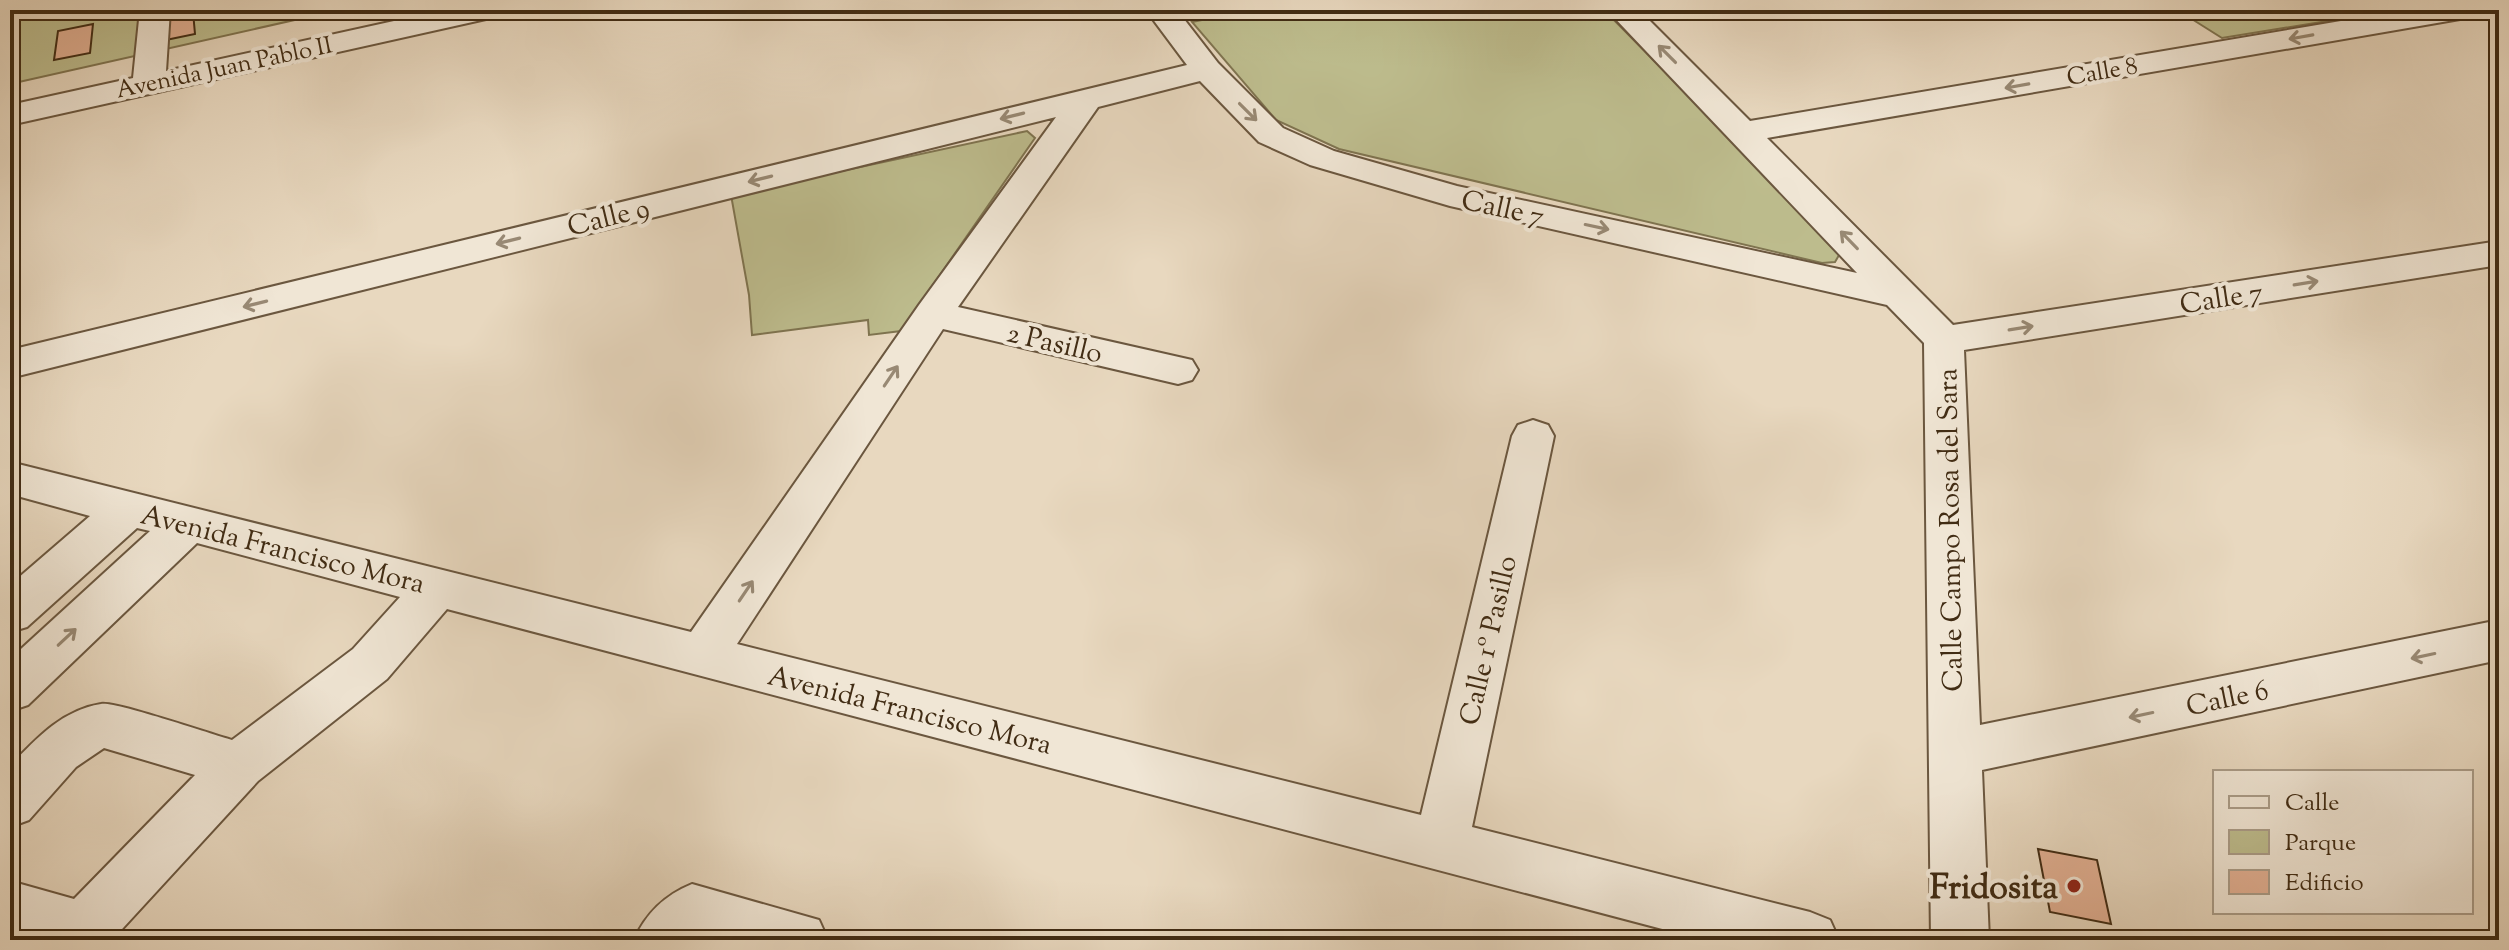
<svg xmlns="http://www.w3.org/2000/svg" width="2509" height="950" viewBox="0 0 2509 950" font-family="'Sorts Mill Goudy',serif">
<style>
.green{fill:#bdbc8d;stroke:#7f7450;stroke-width:2}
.building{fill:#e2b093;stroke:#412c14;stroke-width:2}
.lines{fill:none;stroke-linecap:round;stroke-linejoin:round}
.minor-casing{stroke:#6b573f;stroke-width:4}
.minor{fill:#f0e6d5;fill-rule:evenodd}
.oneway{stroke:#988974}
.poi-dot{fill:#8f2418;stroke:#f0e6d5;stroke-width:3}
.labels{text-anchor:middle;stroke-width:8;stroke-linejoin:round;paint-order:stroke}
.far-street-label{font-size:24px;fill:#412c14;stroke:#f0e6d5}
.street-label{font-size:28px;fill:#412c14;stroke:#f0e6d5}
.near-poi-label{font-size:34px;font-weight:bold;fill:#412c14;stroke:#f0e6d5;text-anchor:end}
</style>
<rect width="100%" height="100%" fill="#e8d8bf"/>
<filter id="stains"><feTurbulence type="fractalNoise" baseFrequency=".0025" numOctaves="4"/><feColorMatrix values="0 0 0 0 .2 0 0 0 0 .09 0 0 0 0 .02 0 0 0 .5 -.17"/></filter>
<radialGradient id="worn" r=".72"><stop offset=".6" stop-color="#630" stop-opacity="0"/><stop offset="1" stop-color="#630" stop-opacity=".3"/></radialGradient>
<g class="green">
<polygon points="10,10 339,10 10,84"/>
<polygon points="1251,10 1604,10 1842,250 1835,262 1822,263 1339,149 1276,120 1192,22"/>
<polygon points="2163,10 2372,10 2377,13 2222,38 2187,16 2174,18"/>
<polygon points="1027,131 1035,138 901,331 869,335 868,320 752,335 749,295 731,195"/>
</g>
<g class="building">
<polygon points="193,12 195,34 161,41 160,19"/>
<polygon points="93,24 90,53 54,60 58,31"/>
<polygon points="2038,849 2097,860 2111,924 2050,912"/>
</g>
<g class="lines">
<defs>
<g id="minor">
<polygon points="140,10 170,10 166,71 444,10 501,10 497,16 486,19 10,125 10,105 133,78"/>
<path d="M 1146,10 L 1177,10 L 1218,63 L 1283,128 L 1334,151 L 1457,186 L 1857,273 L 1607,10 L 1639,10 L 1750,121 L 2406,10 L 2475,10 L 2471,16 L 2460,19 L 1767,138 L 1953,325 L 2499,241 L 2499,265 L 1964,350 L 1980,725 L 2499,620 L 2499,660 L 1982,770 L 1989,940 L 1931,940 L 1924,343 L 1887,305 L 1450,206 L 1310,165 L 1259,142 L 1200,81 L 1098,107 L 958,307 L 1192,360 L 1198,370 L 1192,380 L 1178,384 L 943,329 L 737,644 L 1421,815 L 1512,436 L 1518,425 L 1533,420 L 1548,425 L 1554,436 L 1472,827 L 1810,912 L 1830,920 L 1839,940 L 1704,940 L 447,609 L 387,679 L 258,781 L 112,940 L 26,940 L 10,935 L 10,881 L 74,899 L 195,775 L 104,748 L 76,767 L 29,820 L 10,827 L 10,766 C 36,739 62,710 101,704 C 114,701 211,734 232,740 L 353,649 L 400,597 L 197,543 L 28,705 L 10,711 L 10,659 L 150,531 L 137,528 L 27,627 L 10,632 L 10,585 L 90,516 L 10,494 L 10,462 L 691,632 L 919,305 L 1056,117 L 10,378 L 10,350 L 1187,65 Z"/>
<path d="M 692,884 L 819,920 L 828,940 L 634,940 C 646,913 665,895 692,884 Z"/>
</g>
</defs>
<use href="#minor" class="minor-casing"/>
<use href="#minor" class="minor"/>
</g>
<defs><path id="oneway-shaft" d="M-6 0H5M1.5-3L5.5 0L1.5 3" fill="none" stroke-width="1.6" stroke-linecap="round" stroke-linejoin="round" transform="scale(2)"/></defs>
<g class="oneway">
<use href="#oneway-shaft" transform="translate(2301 37) rotate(170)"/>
<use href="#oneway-shaft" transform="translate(1667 54) rotate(-135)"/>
<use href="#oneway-shaft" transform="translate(2017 86) rotate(170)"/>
<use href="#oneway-shaft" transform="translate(1248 112) rotate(45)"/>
<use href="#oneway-shaft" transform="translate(1012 116) rotate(166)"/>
<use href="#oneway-shaft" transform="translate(760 179) rotate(166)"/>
<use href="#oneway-shaft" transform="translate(1597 227) rotate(12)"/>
<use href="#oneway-shaft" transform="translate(1849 240) rotate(-134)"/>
<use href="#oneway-shaft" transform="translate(508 241) rotate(166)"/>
<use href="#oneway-shaft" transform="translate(2306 283) rotate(-9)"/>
<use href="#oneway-shaft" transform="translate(255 304) rotate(166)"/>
<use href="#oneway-shaft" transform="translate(2021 328) rotate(-9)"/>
<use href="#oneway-shaft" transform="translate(891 376) rotate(-56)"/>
<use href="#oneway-shaft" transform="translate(746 591) rotate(-56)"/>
<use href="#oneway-shaft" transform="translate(67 637) rotate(-43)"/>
<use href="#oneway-shaft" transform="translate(2423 656) rotate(168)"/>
<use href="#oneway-shaft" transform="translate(2141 715) rotate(168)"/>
</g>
<circle class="poi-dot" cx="2074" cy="886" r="8"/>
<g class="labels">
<g class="far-street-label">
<text transform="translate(224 67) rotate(-12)" y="8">Avenida Juan Pablo II</text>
<text transform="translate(2102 71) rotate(-10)" y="8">Calle 8</text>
</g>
<g class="street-label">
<text transform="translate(1503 207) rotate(12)" y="10">Calle 7</text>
<text transform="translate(608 216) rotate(-14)" y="10">Calle 9</text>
<text transform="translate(2221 297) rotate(-9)" y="10">Calle 7</text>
<text transform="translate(1055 342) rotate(13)" y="10">2 Pasillo</text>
<text transform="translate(1949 530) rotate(-91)" y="10">Calle Campo Rosa del Sara</text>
<text transform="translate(283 548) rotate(14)" y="10">Avenida Francisco Mora</text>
<text transform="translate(1487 640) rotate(-77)" y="10">Calle 1º Pasillo</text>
<text transform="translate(2227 697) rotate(-12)" y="10">Calle 6</text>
<text transform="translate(910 709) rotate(14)" y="10">Avenida Francisco Mora</text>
</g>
<g class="near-poi-label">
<text x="2058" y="898">Fridosita</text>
</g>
</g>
<rect width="2509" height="950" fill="none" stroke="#e8d8bf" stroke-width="40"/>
<rect x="12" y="12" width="2485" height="926" fill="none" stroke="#412c14" stroke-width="4"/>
<rect x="20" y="20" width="2469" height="910" fill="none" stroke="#412c14" stroke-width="2"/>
<rect x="2213" y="770" width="260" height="144" fill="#f0e6d5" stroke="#aa9c88" stroke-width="2"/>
<rect x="2229" y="796" width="40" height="12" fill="#f0e6d5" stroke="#aa9c88" stroke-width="2"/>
<text x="2285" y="810" font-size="24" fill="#412c14">Calle</text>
<rect x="2229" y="830" width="40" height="24" fill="#bdbc8d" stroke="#aa9c88" stroke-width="2"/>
<text x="2285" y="850" font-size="24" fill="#412c14">Parque</text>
<rect x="2229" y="870" width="40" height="24" fill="#e2b093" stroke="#aa9c88" stroke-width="2"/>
<text x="2285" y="890" font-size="24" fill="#412c14">Edificio</text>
<rect width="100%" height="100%" filter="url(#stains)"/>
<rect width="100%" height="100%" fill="url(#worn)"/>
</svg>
